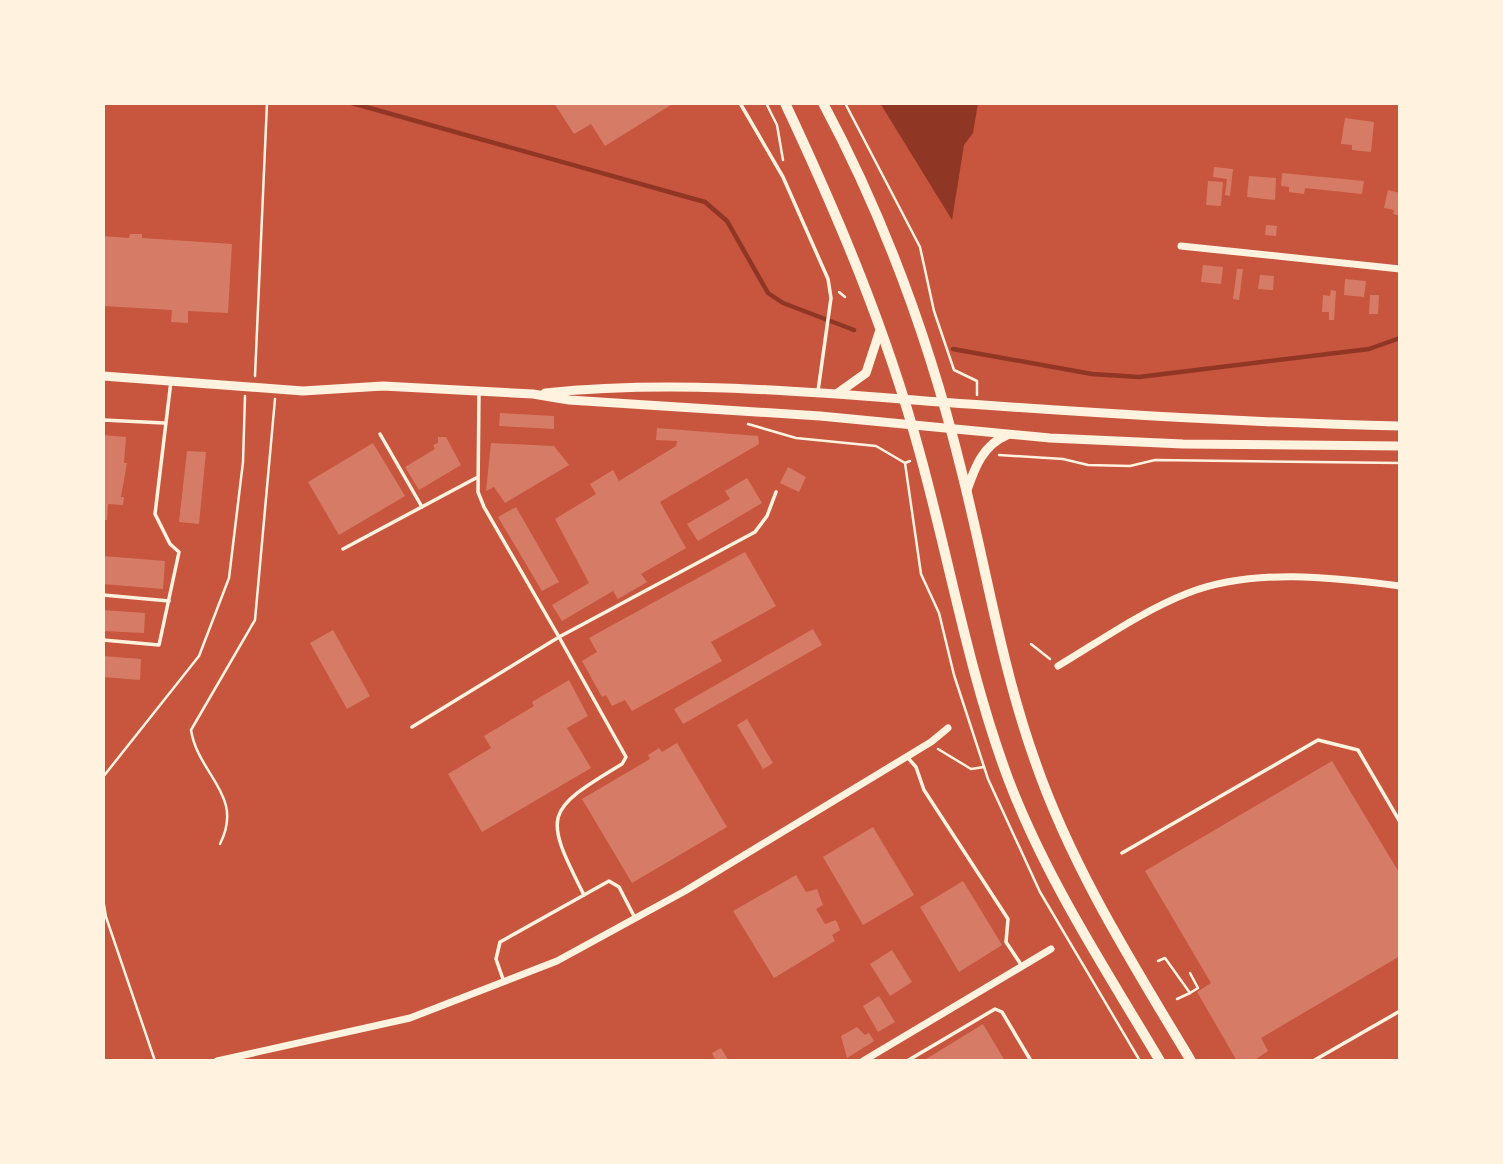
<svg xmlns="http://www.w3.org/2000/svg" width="1503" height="1164" viewBox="0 0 1503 1164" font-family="Karla,sans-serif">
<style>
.water{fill:#8f3625}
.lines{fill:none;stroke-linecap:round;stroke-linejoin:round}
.stream{stroke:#8f3625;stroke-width:4.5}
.building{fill:#d67c66}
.path{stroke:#fff3e0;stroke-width:2.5}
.service{stroke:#fff3e0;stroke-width:3.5}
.minor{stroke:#fff3e0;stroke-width:7}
.tertiary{stroke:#fff3e0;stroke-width:9}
.primary{stroke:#fff3e0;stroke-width:10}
</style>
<rect width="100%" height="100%" fill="#c8553d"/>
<polygon class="water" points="880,103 978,103 973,133 964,145 952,220"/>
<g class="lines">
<g class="stream">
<polyline points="352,103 705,202 727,221 768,293 783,303 854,330"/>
<polyline points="953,349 1092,374 1139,377 1369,349 1400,338"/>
</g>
</g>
<g class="building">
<polygon points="554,103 674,103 605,146 591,124 574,134"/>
<polygon points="1345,118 1374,122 1371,152 1352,150 1352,145 1341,144"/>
<polygon points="1214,167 1233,169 1230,196 1225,195 1227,179 1213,177"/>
<polygon points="1282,173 1364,181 1362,194 1305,188 1304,194 1289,192 1289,187 1281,186"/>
<polygon points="1249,176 1276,178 1275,200 1247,197"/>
<polygon points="1208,181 1223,182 1221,206 1206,205"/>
<polygon points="1388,190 1400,193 1400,216 1393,214 1394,210 1384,208"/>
<polygon points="1266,225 1277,226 1276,236 1265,235"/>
<polygon points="130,234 142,234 142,238 232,244 228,313 188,311 188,323 171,322 172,310 103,306 103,236 129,238"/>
<polygon points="1203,265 1223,267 1221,284 1201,282"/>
<polygon points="1237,269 1243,269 1239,300 1233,299"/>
<polygon points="1260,275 1274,276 1273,290 1258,289"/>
<polygon points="1345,279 1366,281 1364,297 1344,295"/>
<polygon points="1331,290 1336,291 1334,320 1329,320 1329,312 1322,312 1323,295 1330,296"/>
<polygon points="1370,295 1379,295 1378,314 1369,314"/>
<polygon points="500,413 554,416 554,429 499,426"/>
<polygon points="657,428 758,436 759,444 660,502 686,548 641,574 647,582 618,599 613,591 562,621 552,605 589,583 555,519 596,494 590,484 613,470 619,481 676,446 677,441 656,440"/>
<polygon points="103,435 126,437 124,463 127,463 121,497 124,497 123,505 108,504 107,520 103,520"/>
<polygon points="438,437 446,437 461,465 419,490 405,467 435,449 433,445 438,443"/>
<polygon points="373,443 405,496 339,535 308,482"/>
<polygon points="491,443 554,446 569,465 505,503 494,487 486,491"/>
<polygon points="187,451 206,452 199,524 179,522"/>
<polygon points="788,467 806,477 799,492 780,483"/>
<polygon points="747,478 762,503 698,541 687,524 730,499 725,491"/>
<polygon points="516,507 559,582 542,591 498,517"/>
<polygon points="745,552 776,606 711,642 722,661 632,711 625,700 612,706 606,695 602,697 582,661 597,652 589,638"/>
<polygon points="103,556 165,561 163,589 103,584"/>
<polygon points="103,610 145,613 144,633 103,631"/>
<polygon points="813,629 822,645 683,724 674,709"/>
<polygon points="333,630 370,696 347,709 310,643"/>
<polygon points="103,656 141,659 140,680 103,677"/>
<polygon points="569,680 588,716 567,728 591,768 482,832 448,774 491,748 484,736 534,706 532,702"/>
<polygon points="747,719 773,763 763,769 737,725"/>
<polygon points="677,743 727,827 632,883 582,799 650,759 648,755 659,748 662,752"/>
<polygon points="1332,761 1400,874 1400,956 1261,1038 1268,1051 1253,1061 1237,1061 1197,992 1211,983 1145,871"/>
<polygon points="873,827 914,895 863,925 823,857"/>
<polygon points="796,875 806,892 817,889 823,905 816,909 825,924 836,920 840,930 832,935 835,941 774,978 733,911"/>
<polygon points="963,881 1002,945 959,972 920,907"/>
<polygon points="892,950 912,982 890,996 870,964"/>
<polygon points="879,996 895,1022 878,1032 863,1006"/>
<polygon points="983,1024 1005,1061 923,1061"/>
<polygon points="857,1027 865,1035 869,1033 874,1041 847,1058 841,1036"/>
<polygon points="721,1048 729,1061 716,1061 712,1053"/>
</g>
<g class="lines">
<g class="path">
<polyline points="766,103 777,125 783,160"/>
<polyline points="845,103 920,247 934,311 954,370 977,381 977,395"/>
<polyline points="839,292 845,297"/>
<polyline points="255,376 267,103"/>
<polyline points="748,424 796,438 876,446 905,463"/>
<polyline points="999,455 1063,459 1088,465 1130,466 1155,460 1400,463"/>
<polyline points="910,461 905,463 921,574 939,613 954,675 988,779 1040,892 1140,1061"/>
<polyline points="1031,644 1050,659"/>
<polyline points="938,749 971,769 984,767"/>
<polyline points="103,777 199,656 229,578 243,462 245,396"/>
<path d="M 220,844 C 245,795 198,775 191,730 L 255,620 L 275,399"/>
<polyline points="103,899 106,917 155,1061"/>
<polyline points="1158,961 1165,958 1190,993 1198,988 1190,973"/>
<polyline points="1177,999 1190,993"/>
</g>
<g class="service">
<polyline points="740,103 783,177 828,279 831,298 818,391"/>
<polyline points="479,393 478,492 484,507 559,637 755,532 767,516 776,492"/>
<polyline points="103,420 164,423"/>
<polyline points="380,434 422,507"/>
<polyline points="343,549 476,478"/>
<polyline points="103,595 169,601"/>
<polyline points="103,640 159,645 179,552 170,544 155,514 171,381"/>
<path d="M 412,727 L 559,637 L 626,757 L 622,764 C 544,811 543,814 584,895"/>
<polyline points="908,758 916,767 924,790 1008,919 1006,942 1022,966"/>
<polyline points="1122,853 1318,740 1358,750 1400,822"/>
<polyline points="504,982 496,959 500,942 609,881 619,887 635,918"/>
<polyline points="907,1061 995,1009 1002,1012 1031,1061"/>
<polyline points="1313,1061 1400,1011"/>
</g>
<g class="minor">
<polyline points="1181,246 1400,269"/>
<path d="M 1058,666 C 1100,641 1142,611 1188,593 C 1253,568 1332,577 1400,586"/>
<polyline points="217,1061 410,1018 557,961 685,891 931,742 948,728"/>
<polyline points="863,1061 1051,949"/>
</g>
<g class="tertiary">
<polyline points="103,376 303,391 383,386 533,394 569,400 820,416 1050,438 1183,444 1400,446"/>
<path d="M 545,393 C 691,378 837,395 983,405 C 1121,415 1261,423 1400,426"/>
<polyline points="838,393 866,373 880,330"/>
<path d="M 967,490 C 975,467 983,445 1007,435"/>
</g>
<g class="primary">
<path d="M 785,103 C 839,218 887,332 920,454 C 950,563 969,675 1009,781 C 1047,880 1106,970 1160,1061"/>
<path d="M 823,103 C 884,217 930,343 961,469 C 986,566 1001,666 1035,761 C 1072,868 1133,964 1191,1061"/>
</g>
</g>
<rect width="1503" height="1164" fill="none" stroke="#fff3e0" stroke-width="210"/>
</svg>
